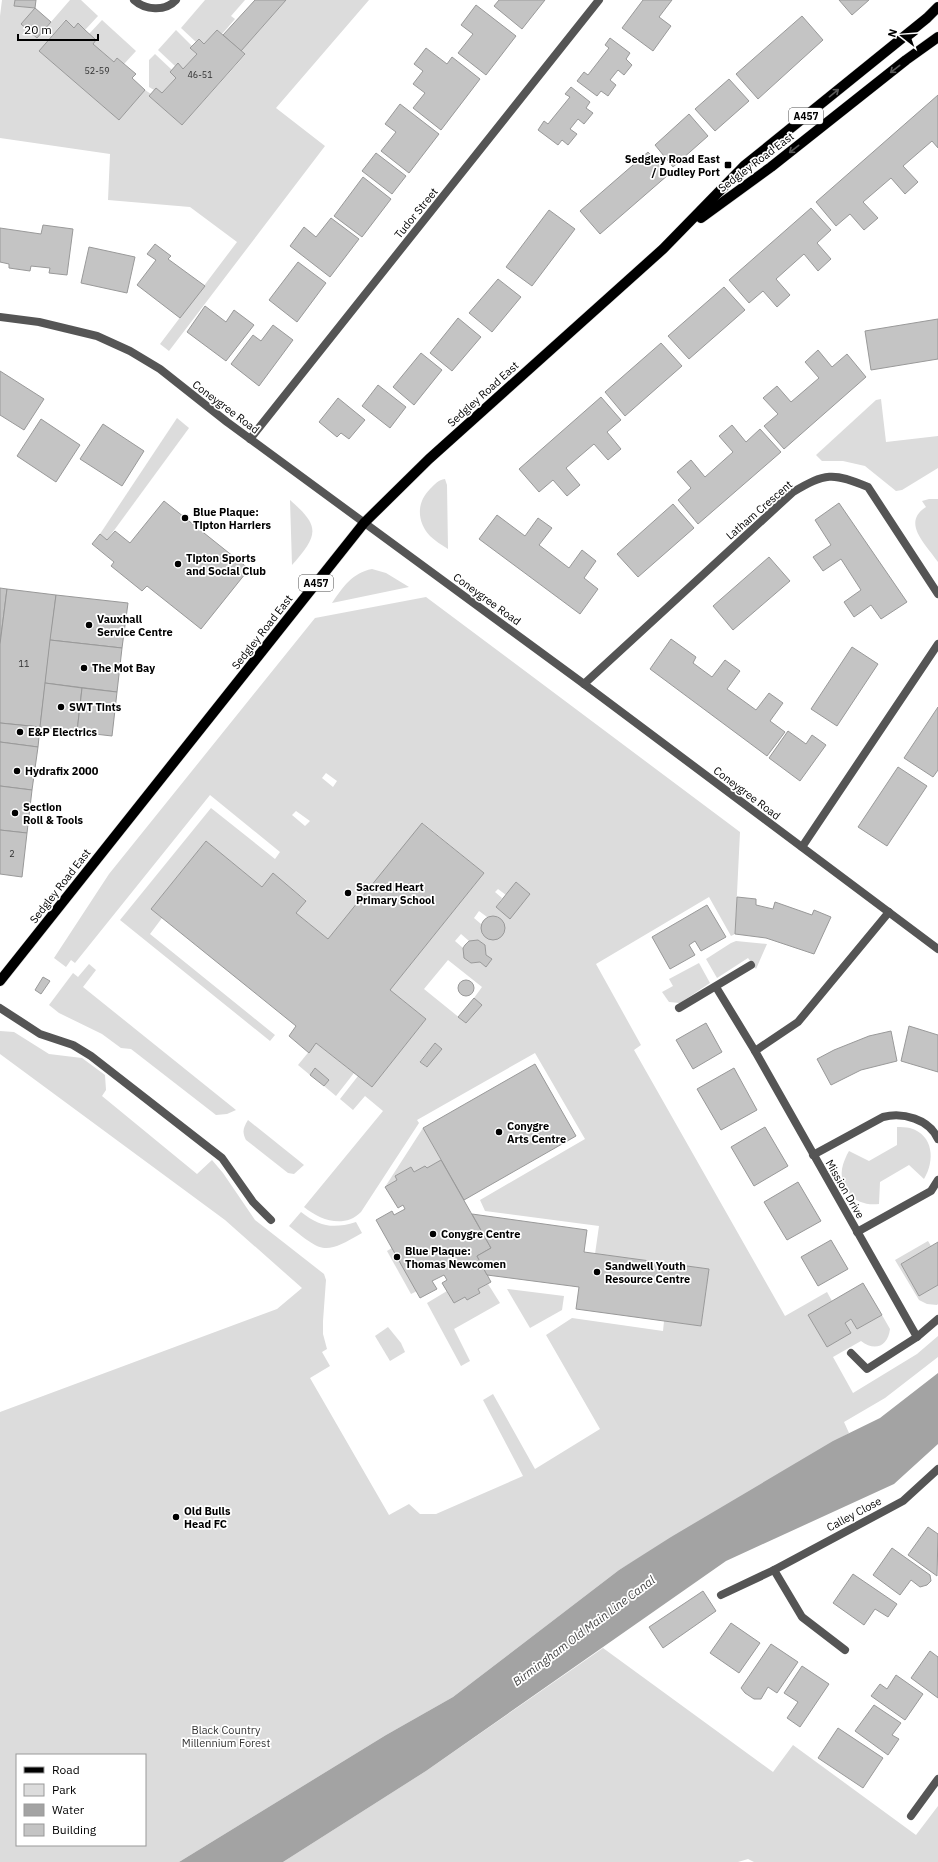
<svg xmlns="http://www.w3.org/2000/svg" width="938" height="1862" viewBox="0 0 938 1862" font-family="'IBM Plex Sans',sans-serif">
<style>
.green{fill:#dcdcdc;fill-rule:evenodd}
.water{fill:#a3a3a3}
.building{fill:#c4c4c4;stroke:#999}
.lines{fill:none;stroke-linecap:round;stroke-linejoin:round}
.primary-casing{stroke:#dbdbdb;stroke-width:11}
.minor{stroke:#555;stroke-width:8}
.primary{stroke:#000;stroke-width:10}
.oneway{stroke:#595959}
.poi-dot{fill:#000;stroke:#fff;stroke-width:1.5}
.labels{text-anchor:middle;stroke-width:3.5;stroke-linejoin:round;paint-order:stroke}
.number-label{font-size:9px;fill:#313131}
.shield{fill:#fff;stroke:#4c4c4c;stroke-width:1}
.shield-label{font-size:10px;font-weight:bold;fill:#000}
.poi-label{font-size:11px;font-weight:bold;fill:#000;stroke:#fff;text-anchor:start}
.street-label{font-size:11px;fill:#000;stroke:#fff}
.park-label{font-size:11px;fill:#333;stroke:#fff}
.water-label{font-size:12px;font-style:italic;fill:#444;stroke:#fff}
</style>
<rect width="100%" height="100%" fill="#fff"/>
<g class="green">
<polygon points="2,0 15,0 14,6 35,8 21,24 37,38 70,0 81,0 98,16 85,30 78,24 74,28 65,20 39,51 119,120 145,90 151,94 149,96 182,125 245,55 241,51 286,0 369,0 276,108 325,146 169,351 160,344 237,242 190,207 108,200 110,154 0,138 0,16"/>
<polygon points="205,0 245,0 231,16 235,19 222,34 217,30 204,44 199,39 196,42 181,28"/>
<polygon points="102,20 136,51 124,64 117,58 114,62 93,44 96,40 89,34"/>
<polygon points="176,30 192,46 190,48 197,54 183,69 178,63 175,66 158,50"/>
<polygon points="155,54 172,70 170,72 176,78 162,93 156,88 154,90 149,87 149,60"/>
<polygon points="881,399 886,442 938,436 938,468 902,490 896,491 865,466 843,461 822,461 816,455 876,400"/>
<polygon points="177,418 189,428 107,540 100,534"/>
<path d="M 445,479 L 447,485 L 448,549 C 442,545 435,541 430,536 C 417,522 416,503 430,489 C 435,484 438,480 445,479 Z"/>
<path d="M 929,499 L 938,499 L 938,562 C 926,544 901,523 926,507 L 922,501 Z"/>
<path d="M 290,500 C 321,527 318,535 292,565 Z"/>
<path d="M 372,569 L 386,573 L 409,587 L 332,603 C 343,587 352,573 372,569 Z"/>
<path d="M 426,597 L 740,832 L 735,934 L 731,936 L 709,897 L 596,964 L 641,1045 L 634,1050 L 785,1316 L 827,1292 L 832,1301 L 808,1315 L 827,1347 L 851,1333 L 845,1323 L 851,1319 L 857,1329 L 882,1315 L 890,1329 C 888,1346 875,1352 861,1341 L 833,1357 L 853,1393 L 917,1354 L 938,1336 L 938,1357 L 885,1398 L 844,1422 L 849,1433 L 619,1570 L 453,1697 L 386,1735 L 179,1862 L 0,1862 L 0,1412 L 277,1309 L 302,1288 L 225,1220 L 0,1054 L 0,1031 L 14,1032 L 49,1054 L 82,1058 L 105,1075 L 106,1090 L 102,1096 L 197,1174 L 212,1160 L 223,1173 L 255,1220 L 324,1274 L 326,1280 L 323,1321 L 323,1334 L 327,1349 L 322,1352 L 330,1366 L 310,1378 L 389,1515 L 409,1504 L 420,1514 L 436,1514 L 523,1476 L 483,1400 L 493,1394 L 535,1469 L 600,1429 L 546,1335 L 572,1318 L 663,1331 L 664,1321 L 701,1326 L 709,1269 L 595,1254 L 599,1226 L 485,1211 L 480,1200 L 585,1139 L 535,1053 L 417,1120 L 419,1123 L 361,1212 C 344,1229 320,1220 304,1207 L 383,1111 L 365,1096 L 353,1110 L 340,1099 L 358,1076 L 372,1087 L 426,1019 L 390,990 L 484,873 L 423,823 L 328,939 L 296,913 L 306,900 L 273,874 L 262,887 L 206,841 L 151,909 L 162,918 L 150,934 L 275,1035 L 270,1041 L 120,920 L 211,808 L 275,859 L 280,852 L 210,795 L 75,963 L 71,960 L 66,967 L 54,958 L 109,874 L 315,618 ZM 326,773 L 337,781 L 333,787 L 322,778 ZM 296,811 L 310,821 L 305,826 L 292,815 ZM 516,882 L 530,894 L 510,918 L 496,907 L 502,898 L 495,892 L 498,889 L 506,895 ZM 479,911 L 487,917 L 497,916 L 504,922 L 505,931 L 499,938 L 489,939 L 482,934 L 481,924 L 474,918 ZM 461,934 L 469,941 L 478,940 L 485,945 L 486,955 L 492,959 L 486,967 L 480,962 L 471,963 L 464,958 L 463,948 L 455,941 ZM 448,960 L 482,987 L 474,998 L 482,1005 L 466,1023 L 424,989 ZM 435,1043 L 442,1049 L 426,1067 L 420,1061 ZM 17,1755 L 145,1755 L 145,1845 L 17,1845 Z"/>
<polygon points="736,941 767,944 756,969 748,958 717,978 706,959 731,943"/>
<polygon points="699,963 710,983 680,1003 669,1002 662,992 673,986 669,979"/>
<polygon points="89,964 96,970 83,987 236,1110 227,1114 216,1115 131,1049 121,1048 102,1034 59,1013 49,1005 73,973 78,977"/>
<polygon points="316,1043 354,1073 336,1096 324,1086 329,1080 315,1068 310,1075 298,1065"/>
<path d="M 248,1120 L 298,1160 L 304,1165 L 294,1174 L 288,1173 L 246,1140 C 242,1132 243,1128 248,1120 Z"/>
<path d="M 897,1127 C 901,1127 906,1127 910,1128 C 934,1135 935,1161 924,1179 L 909,1165 L 880,1182 L 879,1204 C 857,1207 839,1191 842,1169 C 843,1163 846,1156 849,1151 L 869,1161 L 897,1145 Z"/>
<polygon points="423,1128 441,1160 427,1168 425,1166 414,1172 411,1167 395,1176 397,1180 385,1187"/>
<path d="M 301,1212 C 320,1227 333,1229 356,1222 L 362,1233 C 324,1255 323,1253 289,1226 Z"/>
<polygon points="928,1241 931,1246 901,1264 919,1296 938,1285 938,1304 937,1305 927,1304 919,1300 895,1260"/>
<polygon points="392,1248 417,1291 411,1294 387,1251"/>
<polygon points="488,1284 500,1303 454,1329 470,1361 461,1366 427,1303 447,1291 454,1303 465,1297 467,1300 480,1293 478,1289"/>
<polygon points="507,1289 564,1296 562,1310 530,1328"/>
<polygon points="388,1327 401,1343 405,1352 390,1361 375,1336"/>
<polygon points="603,1648 773,1772 793,1745 916,1835 938,1806 938,1862 754,1862 748,1859 738,1862 283,1862 426,1771"/>
</g>
<polygon class="water" points="938,1373 938,1444 894,1484 726,1561 426,1771 283,1862 179,1862 386,1735 453,1697 619,1570 671,1537 833,1441 880,1418"/>
<g class="building">
<polygon points="15,0 36,0 35,8 14,6"/>
<polygon points="255,0 286,0 241,51 223,35"/>
<polygon points="499,0 545,0 522,29 494,6"/>
<polygon points="643,0 672,0 659,17 671,26 653,51 622,28"/>
<polygon points="839,0 869,0 852,15"/>
<polygon points="476,5 516,36 486,75 458,53 473,34 461,25"/>
<polygon points="35,8 51,22 37,38 21,24"/>
<polygon points="802,16 823,40 758,99 736,74"/>
<polygon points="66,20 74,28 78,23 85,30 96,40 93,44 114,62 117,58 136,74 132,78 145,90 119,120 39,51"/>
<polygon points="217,30 245,54 182,125 149,96 156,88 162,93 176,78 170,72 178,63 183,69 197,54 190,48 199,39 204,44"/>
<polygon points="610,38 630,53 626,59 632,65 624,75 618,70 610,80 616,85 608,96 601,91 597,96 577,81 584,72 588,75 609,48 605,45"/>
<polygon points="426,48 447,64 452,57 480,79 441,130 413,108 425,93 413,84 423,71 414,64"/>
<polygon points="729,79 749,101 715,131 695,109"/>
<polygon points="571,87 590,102 586,108 593,113 584,124 578,119 570,129 577,134 568,145 562,140 558,145 538,130 544,121 548,124 570,97 565,94"/>
<polygon points="938,95 938,148 932,141 903,166 918,182 905,194 891,178 863,202 878,218 864,230 850,214 836,226 816,202"/>
<polygon points="400,104 439,134 409,173 381,151 396,132 385,124"/>
<polygon points="689,114 708,136 673,167 655,145"/>
<polygon points="648,152 668,175 600,234 580,211"/>
<polygon points="376,153 406,176 392,194 362,171"/>
<polygon points="363,177 391,199 362,237 334,216"/>
<polygon points="811,208 831,230 817,243 831,259 818,271 804,254 776,279 790,295 777,307 763,291 749,303 729,280"/>
<polygon points="549,210 575,229 532,286 506,267"/>
<polygon points="331,218 359,239 330,277 290,246 304,227 316,237"/>
<polygon points="43,225 73,229 67,275 49,273 50,268 31,266 30,271 9,268 9,264 0,262 0,228 41,234"/>
<polygon points="155,244 171,256 168,259 205,286 180,318 137,285 156,260 147,254"/>
<polygon points="89,247 135,257 127,293 81,283"/>
<polygon points="298,262 326,283 297,322 269,300"/>
<polygon points="498,279 521,297 492,332 469,313"/>
<polygon points="724,287 745,310 689,359 668,336"/>
<polygon points="205,306 226,322 234,310 254,325 226,361 187,332"/>
<polygon points="458,318 481,337 452,371 430,353"/>
<polygon points="938,319 938,359 871,370 865,331"/>
<polygon points="273,325 293,340 259,386 231,364 253,335 261,341"/>
<polygon points="661,343 682,366 625,416 605,392"/>
<polygon points="818,350 832,367 847,354 866,377 784,449 764,426 778,414 763,398 777,386 791,402 819,378 805,362"/>
<polygon points="421,353 442,370 414,405 393,387"/>
<polygon points="0,371 44,399 24,430 0,415"/>
<polygon points="378,385 406,407 390,428 362,406"/>
<polygon points="601,397 621,420 607,432 621,449 608,460 594,444 566,468 580,485 567,496 553,480 539,492 519,469"/>
<polygon points="338,398 365,420 349,439 341,433 337,437 319,422"/>
<polygon points="41,419 80,445 56,482 17,456"/>
<polygon points="103,424 144,451 122,486 80,459"/>
<polygon points="732,425 746,442 760,429 781,452 698,524 678,500 691,488 677,472 691,460 705,477 733,452 719,436"/>
<polygon points="164,501 249,569 201,629 147,586 142,591 111,566 114,562 92,544 100,534 107,540 115,531 130,543"/>
<polygon points="839,503 907,602 881,619 871,605 854,617 844,602 861,590 841,559 823,571 813,557 831,545 815,520"/>
<polygon points="673,504 694,528 638,577 617,554"/>
<polygon points="497,515 525,536 538,518 552,528 539,545 569,568 582,550 596,561 584,578 598,589 580,614 479,539"/>
<polygon points="769,557 790,581 733,630 713,606"/>
<polygon points="0,588 7,589 0,644"/>
<polygon points="7,589 56,595 40,727 0,723 0,644"/>
<polygon points="56,595 128,603 122,648 50,640"/>
<polygon points="671,639 696,657 693,663 712,677 725,660 740,671 727,689 756,710 769,693 783,703 770,721 785,732 767,756 650,669"/>
<polygon points="50,640 122,648 117,692 45,683"/>
<polygon points="852,647 878,664 837,726 811,709"/>
<polygon points="45,683 82,688 77,732 40,727"/>
<polygon points="82,688 117,692 112,736 77,732"/>
<polygon points="938,707 938,770 933,777 904,758"/>
<polygon points="0,723 40,727 38,747 0,742"/>
<polygon points="788,731 806,744 812,735 826,745 800,781 769,758"/>
<polygon points="0,742 38,747 32,790 0,786"/>
<polygon points="898,767 927,786 887,846 858,827"/>
<polygon points="0,786 32,790 27,833 0,830"/>
<polygon points="422,823 484,873 390,990 426,1019 372,1087 316,1043 309,1053 289,1036 296,1026 151,909 206,841 262,887 273,873 306,901 296,913 328,939"/>
<polygon points="0,830 27,833 22,877 0,874"/>
<polygon points="516,882 530,894 510,919 496,907"/>
<polygon points="737,897 756,899 756,905 773,909 775,902 812,915 814,910 831,917 814,954 766,938 735,934"/>
<polygon points="707,905 726,937 701,951 695,941 689,945 695,955 670,969 652,937"/>
<circle cx="493" cy="928" r="12"/>
<polygon points="478,940 485,945 486,955 492,959 486,967 480,962 471,963 464,958 463,948 465,945 469,941"/>
<polygon points="43,977 50,981 41,994 35,990"/>
<circle cx="466" cy="988" r="8"/>
<polygon points="474,998 482,1005 466,1023 458,1017"/>
<polygon points="706,1023 722,1052 693,1069 676,1040"/>
<polygon points="909,1026 938,1035 938,1072 901,1061"/>
<polygon points="891,1031 897,1061 861,1070 831,1085 817,1059 834,1050 869,1036"/>
<polygon points="435,1043 442,1049 427,1067 420,1062"/>
<polygon points="535,1064 576,1136 464,1200 423,1128"/>
<polygon points="315,1068 329,1080 324,1086 310,1075"/>
<polygon points="734,1068 757,1110 721,1130 697,1089"/>
<polygon points="765,1127 788,1166 754,1186 731,1147"/>
<polygon points="441,1160 491,1248 477,1256 491,1282 478,1289 480,1293 467,1300 465,1297 454,1303 442,1283 447,1280 444,1275 432,1281 437,1289 420,1298 376,1220 392,1211 394,1215 405,1209 403,1205 398,1208 385,1187 397,1180 395,1176 411,1167 414,1172 425,1166 427,1168"/>
<polygon points="798,1182 821,1221 787,1240 764,1202"/>
<polygon points="472,1214 587,1230 584,1252 709,1269 701,1326 576,1309 579,1287 487,1275 477,1256 491,1248"/>
<polygon points="831,1240 848,1269 818,1286 801,1257"/>
<polygon points="938,1242 938,1285 919,1296 901,1264"/>
<polygon points="863,1283 882,1315 857,1329 851,1319 845,1323 851,1333 827,1347 808,1315"/>
<polygon points="928,1527 938,1534 937,1576 908,1555"/>
<polygon points="892,1548 930,1575 931,1581 927,1585 920,1587 911,1580 900,1595 873,1575"/>
<polygon points="853,1574 897,1604 888,1617 875,1609 864,1625 833,1603"/>
<polygon points="703,1591 716,1611 663,1648 649,1627"/>
<polygon points="731,1623 760,1643 739,1673 710,1653"/>
<polygon points="771,1644 798,1662 777,1693 768,1687 761,1699 754,1699 745,1693 741,1688"/>
<polygon points="930,1651 938,1657 938,1698 911,1678"/>
<polygon points="802,1666 829,1684 800,1727 787,1718 798,1702 784,1693"/>
<polygon points="896,1675 923,1694 905,1720 871,1696 880,1684 887,1689"/>
<polygon points="874,1705 901,1723 892,1735 899,1739 888,1755 855,1731"/>
<polygon points="838,1728 883,1758 863,1788 818,1758"/>
</g>
<g class="lines">
<defs>
<g id="primary">
<polyline points="701,218 771,167 906,60 938,37"/>
<polyline points="0,981 364,523 429,459 663,249 744,166 927,18 938,7"/>
</g>
</defs>
<use href="#primary" class="primary-casing"/>
<g class="minor">
<path d="M 134,0 C 145,10 165,12 176,0"/>
<polyline points="0,317 39,322 97,336 130,351 160,369 227,422 584,684 938,949"/>
<polyline points="250,439 599,0"/>
<path d="M 584,684 L 793,492 C 825,473 833,472 868,487 L 938,594"/>
<polyline points="802,847 938,644"/>
<polyline points="716,987 755,1051 917,1337"/>
<polyline points="0,1008 40,1034 73,1045 91,1056 222,1158 253,1202 271,1220"/>
<polyline points="679,1008 751,965"/>
<polyline points="755,1051 798,1022 889,912"/>
<path d="M 813,1155 L 883,1117 C 903,1112 929,1119 938,1139"/>
<polyline points="857,1232 931,1191 938,1180"/>
<polyline points="851,1353 867,1369 917,1337 938,1319"/>
<polyline points="774,1570 802,1617 845,1650"/>
<polyline points="721,1595 774,1570 903,1501 938,1469"/>
<polyline points="911,1816 938,1779"/>
</g>
<use href="#primary" class="primary"/>
</g>
<defs><path id="oneway-shaft" d="M-6 0H5M1.5-3L5.5 0L1.5 3" fill="none" stroke-width="1.6" stroke-linecap="round" stroke-linejoin="round"/></defs>
<g class="oneway">
<use href="#oneway-shaft" transform="translate(895 69) rotate(142)"/>
<use href="#oneway-shaft" transform="translate(834 93) rotate(-39)"/>
<use href="#oneway-shaft" transform="translate(794 149) rotate(142)"/>
</g>
<g class="poi-dot">
<rect x="724" y="161" width="8" height="8" rx="2"/>
<circle cx="185" cy="518" r="4"/>
<circle cx="178" cy="564" r="4"/>
<circle cx="89" cy="625" r="4"/>
<circle cx="84" cy="668" r="4"/>
<circle cx="61" cy="707" r="4"/>
<circle cx="20" cy="732" r="4"/>
<circle cx="17" cy="771" r="4"/>
<circle cx="15" cy="813" r="4"/>
<circle cx="348" cy="893" r="4"/>
<circle cx="499" cy="1132" r="4"/>
<circle cx="433" cy="1234" r="4"/>
<circle cx="397" cy="1257" r="4"/>
<circle cx="597" cy="1272" r="4"/>
<circle cx="176" cy="1517" r="4"/>
</g>
<g class="labels">
<g class="number-label">
<text x="97" y="74">52-59</text>
<text x="200" y="78">46-51</text>
<text x="24" y="667">11</text>
<text x="12" y="857">2</text>
</g>
<g class="shield">
<rect x="789" y="108" width="34" height="16" rx="3"/>
<rect x="299" y="575" width="34" height="16" rx="3"/>
</g>
<g class="shield-label">
<text x="806" y="120">A457</text>
<text x="316" y="587">A457</text>
</g>
<g class="poi-label">
<text x="720" y="163" text-anchor="end">Sedgley Road East<tspan x="720" dy="13">/ Dudley Port</tspan></text>
<text x="193" y="516">Blue Plaque:<tspan x="193" dy="13">Tipton Harriers</tspan></text>
<text x="186" y="562">Tipton Sports<tspan x="186" dy="13">and Social Club</tspan></text>
<text x="97" y="623">Vauxhall<tspan x="97" dy="13">Service Centre</tspan></text>
<text x="92" y="672">The Mot Bay</text>
<text x="69" y="711">SWT Tints</text>
<text x="28" y="736">E&amp;P Electrics</text>
<text x="25" y="775">Hydrafix 2000</text>
<text x="23" y="811">Section<tspan x="23" dy="13">Roll &amp; Tools</tspan></text>
<text x="356" y="891">Sacred Heart<tspan x="356" dy="13">Primary School</tspan></text>
<text x="507" y="1130">Conygre<tspan x="507" dy="13">Arts Centre</tspan></text>
<text x="441" y="1238">Conygre Centre</text>
<text x="405" y="1255">Blue Plaque:<tspan x="405" dy="13">Thomas Newcomen</tspan></text>
<text x="605" y="1270">Sandwell Youth<tspan x="605" dy="13">Resource Centre</tspan></text>
<text x="184" y="1515">Old Bulls<tspan x="184" dy="13">Head FC</tspan></text>
</g>
<g class="street-label">
<text transform="translate(756 162) rotate(-37)" y="4">Sedgley Road East</text>
<text transform="translate(416 213) rotate(-51)" y="4">Tudor Street</text>
<text transform="translate(483 394) rotate(-42)" y="4">Sedgley Road East</text>
<text transform="translate(226 407) rotate(37)" y="4">Coneygree Road</text>
<text transform="translate(759 510) rotate(-41)" y="4">Latham Crescent</text>
<text transform="translate(487 599) rotate(36)" y="4">Coneygree Road</text>
<text transform="translate(262 632) rotate(-52)" y="4">Sedgley Road East</text>
<text transform="translate(747 793) rotate(37)" y="4">Coneygree Road</text>
<text transform="translate(60 886) rotate(-52)" y="4">Sedgley Road East</text>
<text transform="translate(845 1189) rotate(60)" y="4">Mission Drive</text>
<text transform="translate(854 1514) rotate(-28)" y="4">Calley Close</text>
</g>
<g class="park-label">
<text x="226" y="1734">Black Country<tspan x="226" dy="13">Millennium Forest</tspan></text>
</g>
<g class="water-label">
<text transform="translate(584 1631) rotate(-37)" y="4">Birmingham Old Main Line Canal</text>
</g>
</g>
<rect x="16" y="1754" width="130" height="92" fill="#ffffff" stroke="#999999"/>
<rect x="24" y="1767" width="20" height="6" fill="#000000" stroke="#999999"/>
<text x="52" y="1774" font-size="12" fill="#000000">Road</text>
<rect x="24" y="1784" width="20" height="12" fill="#dcdcdc" stroke="#999999"/>
<text x="52" y="1794" font-size="12" fill="#000000">Park</text>
<rect x="24" y="1804" width="20" height="12" fill="#a3a3a3" stroke="#999999"/>
<text x="52" y="1814" font-size="12" fill="#000000">Water</text>
<rect x="24" y="1824" width="20" height="12" fill="#c4c4c4" stroke="#999999"/>
<text x="52" y="1834" font-size="12" fill="#000000">Building</text>
<g transform="translate(902 36) rotate(287)" stroke="#ffffff" stroke-width="3" paint-order="stroke">
<path d="M0-3L7 15L0 10L-7 15Z" fill="#000000"/>
<text y="-6" font-size="11" font-weight="bold" text-anchor="middle" fill="#000000">N</text>
</g>
<path d="M18 34v6h80v-6" fill="none" stroke="#000000" stroke-width="2"/>
<text x="24" y="34" font-size="12" fill="#000000" stroke="#ffffff" stroke-width="3" paint-order="stroke">20 m</text>
</svg>
